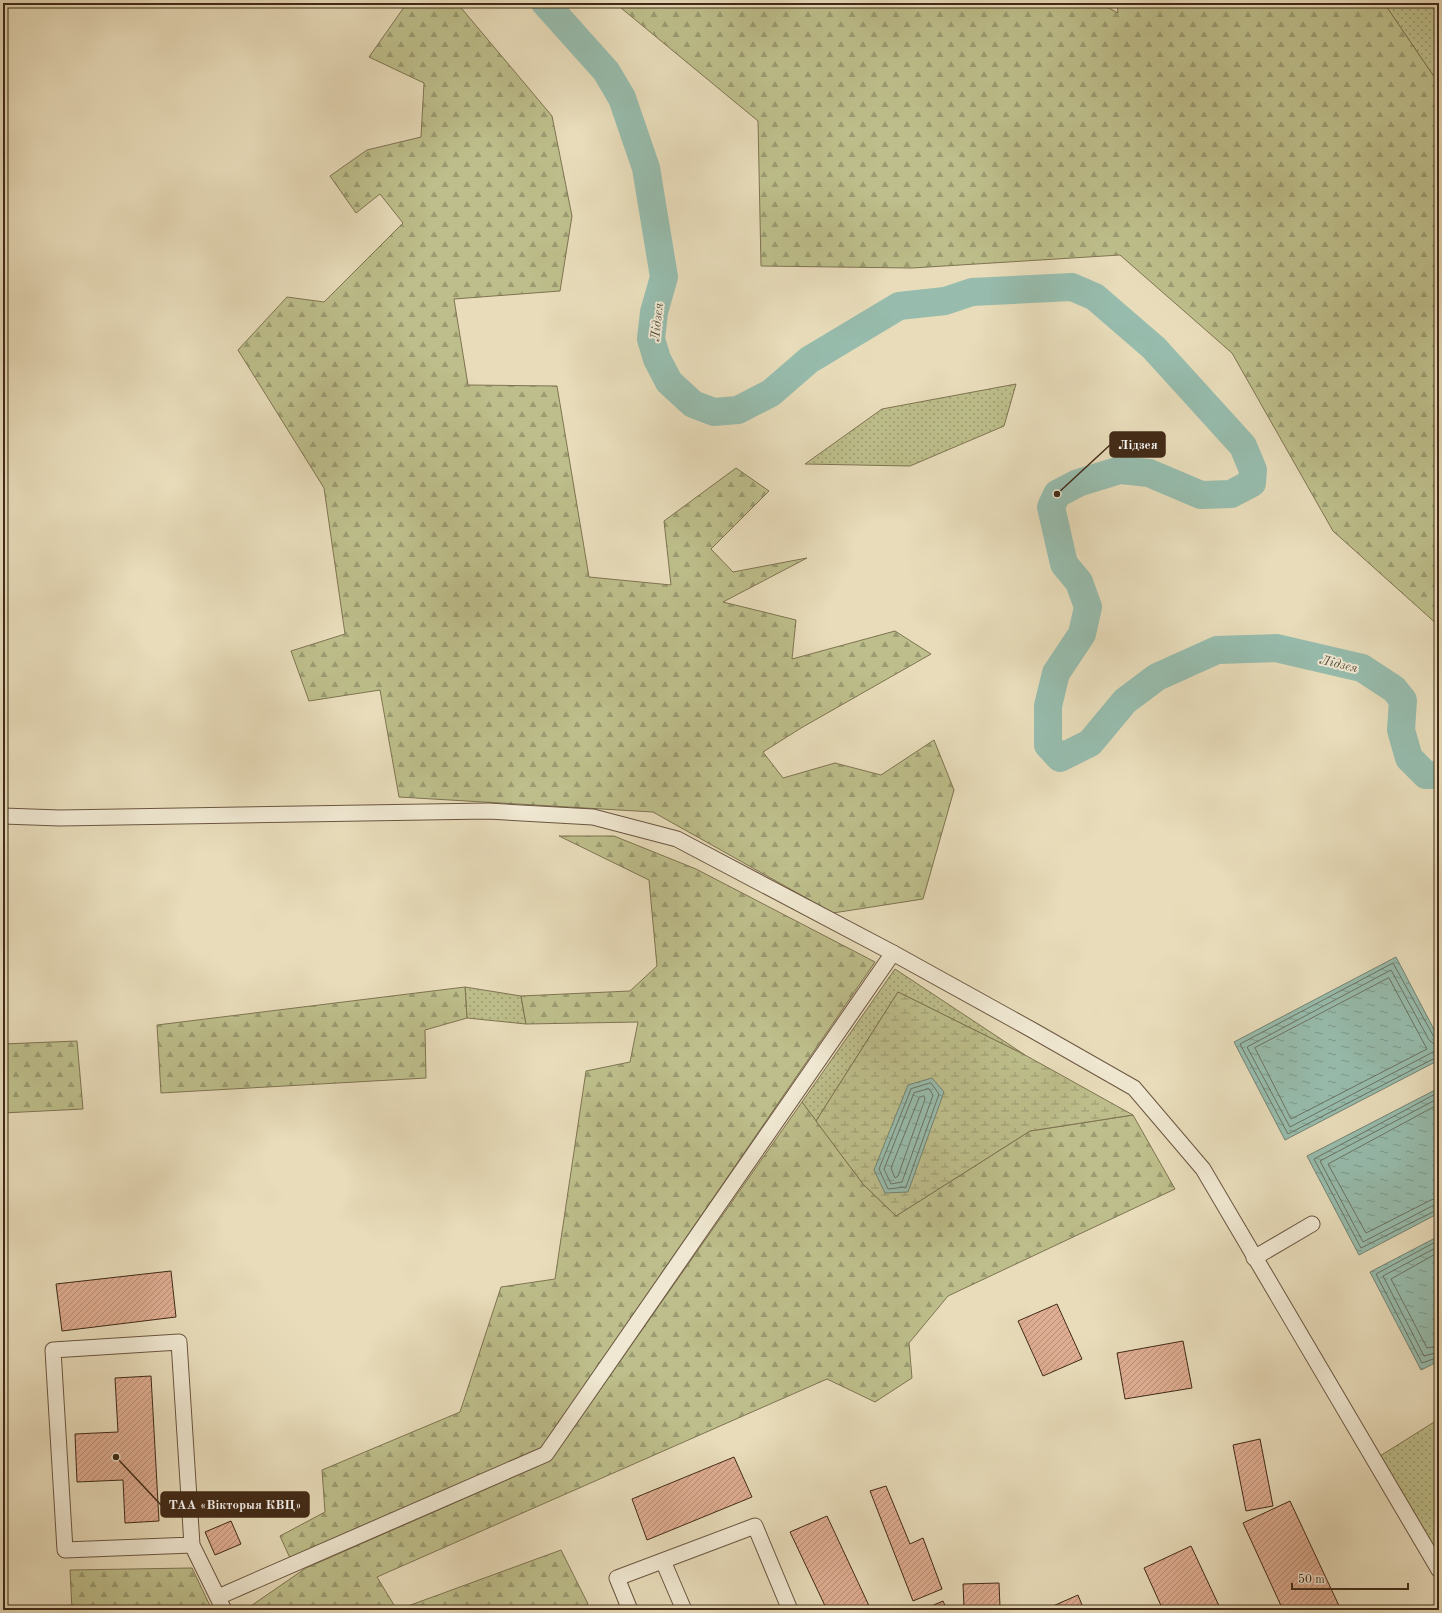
<svg xmlns="http://www.w3.org/2000/svg" width="1442" height="1613" viewBox="0 0 1442 1613" font-family="'Old Standard TT',serif">
<style>
.grass{fill:url(#grass-dots);stroke:#7f7451}
.forest{fill:url(#forest-firs);stroke:#7f7451}
.wetland{fill:url(#wetland-marsh);stroke:#7f7451}
.water{fill:url(#water-ripples);stroke:#758271}
.lines{fill:none;stroke-linecap:round;stroke-linejoin:round}
.shore{stroke:#6c7362;stroke-width:1}
.river{stroke:#97bcad;stroke-width:28}
.building{fill:url(#building-hatch);stroke:#412a17}
.minor-casing{stroke:#6b5640;stroke-width:17}
.minor{stroke:#f0e8d2;stroke-width:15}
.labels{text-anchor:middle;stroke-width:4;stroke-linejoin:round;paint-order:stroke}
.water-label{font-size:13px;font-style:italic;fill:#564e3c;stroke:#f0e8d2}
.leader{fill:none;stroke:#412a17;stroke-width:1.5}
.callout-dot{fill:#412a17;stroke:#f0e8d2;stroke-width:1.5}
.callout{fill:#412a17;stroke:#412a17;stroke-width:1.5}
.callout-label{font-size:13px;text-anchor:middle;font-weight:bold;fill:#fff}
</style>
<defs>
<pattern id="grass-dots" width="8" height="8" patternUnits="userSpaceOnUse"><rect width="8" height="8" fill="#bdbe8b"/><path d="M2 2h.1M6 6h.1" fill="none" stroke="#9b9b71" stroke-width="1.8" stroke-linecap="round"/></pattern>
<pattern id="forest-firs" width="22" height="20" patternUnits="userSpaceOnUse"><rect width="22" height="20" fill="#bdbe8b"/><path d="M5 1l3.5 6h-7zM16 11l3.5 6h-7z" fill="#9b9b71"/></pattern>
<pattern id="wetland-marsh" width="20" height="14" patternUnits="userSpaceOnUse"><rect width="20" height="14" fill="#bdbe8b"/><path d="M1 5h8M5 5V1M11 12h8M15 12V8" fill="none" stroke="#9b9b71"/></pattern>
<pattern id="water-ripples" width="26" height="14" patternUnits="userSpaceOnUse"><rect width="26" height="14" fill="#97bcad"/><path d="M2 4q2-2 4 0t4 0M15 11q2-2 4 0t4 0" fill="none" stroke="#7d998c"/></pattern>
<pattern id="building-hatch" width="6" height="6" patternUnits="userSpaceOnUse"><rect width="6" height="6" fill="#dfad92"/><path d="M-1 1l2-2M0 6l6-6M5 7l2-2" fill="none" stroke="#b68d76"/></pattern>
</defs>
<rect width="100%" height="100%" fill="#e8dcba"/>
<filter id="stains"><feTurbulence type="fractalNoise" baseFrequency=".005" numOctaves="4"/><feColorMatrix values="0 0 0 0 .2 0 0 0 0 .09 0 0 0 0 .02 0 0 0 .5 -.17"/></filter>
<radialGradient id="worn" r=".72"><stop offset=".6" stop-color="#630" stop-opacity="0"/><stop offset="1" stop-color="#630" stop-opacity=".3"/></radialGradient>
<g class="grass">
<polygon points="1384,3 1439,3 1439,84"/>
<polygon points="1016,384 1004,426 910,466 805,464 882,409"/>
<polygon points="895,969 1025,1055 898,992 816,1121 802,1102"/>
<polygon points="465,987 521,996 526,1024 467,1018"/>
<polygon points="1439,1419 1439,1549 1434,1551 1380,1456"/>
</g>
<g class="forest">
<polygon points="407,3 457,3 552,116 572,216 560,291 454,299 468,385 557,386 589,577 671,585 664,521 736,468 769,491 711,549 733,572 807,558 723,602 796,620 792,659 895,631 931,654 801,728 763,752 783,778 835,763 881,775 934,740 954,790 923,899 833,913 653,812 399,797 380,690 309,701 291,651 345,634 324,488 238,350 287,297 324,302 403,223 380,194 356,213 330,176 367,150 421,137 424,83 369,57"/>
<polygon points="615,3 1100,3 1118,13 1117,3 1384,3 1439,84 1439,626 1333,531 1232,353 1120,255 912,268 761,266 758,121"/>
<polygon points="559,836 614,836 696,869 875,962 541,1449 290,1558 280,1536 325,1512 322,1470 460,1412 501,1287 555,1279 586,1071 630,1062 638,1022 526,1024 521,996 630,991 657,966 649,880"/>
<polygon points="465,987 467,1018 425,1030 426,1078 161,1093 157,1025"/>
<polygon points="77,1041 83,1109 3,1113 3,1044"/>
<polygon points="802,1102 863,1184 896,1216 1030,1131 1133,1115 1175,1189 948,1296 909,1343 912,1378 875,1402 827,1379 377,1577 397,1610 561,1550 588,1604 577,1610 245,1610 306,1568 550,1461"/>
<polygon points="192,1568 212,1610 72,1610 70,1570"/>
</g>
<polygon class="wetland" points="898,992 1025,1055 1133,1115 1030,1131 896,1216 863,1184 816,1121"/>
<g class="water">
<polygon points="1396,957 1439,1039 1439,1060 1285,1140 1234,1042"/>
<polygon points="932,1078 944,1092 908,1192 885,1193 874,1170 908,1085"/>
<polygon points="1439,1088 1439,1213 1359,1255 1307,1156"/>
<polygon points="1439,1236 1439,1361 1421,1370 1370,1272"/>
</g>
<g class="lines">
<g class="shore">
<polygon points="1389,978 1427,1049 1291,1119 1255,1048"/>
<polyline points="1439,1040 1434,1037 1393,963 1240,1044 1288,1134 1439,1056"/>
<polyline points="1439,1045 1434,1044 1429,1040 1391,970 1247,1047 1290,1127 1433,1052 1439,1051"/>
<polygon points="931,1083 939,1094 906,1187 888,1189 879,1169 911,1089"/>
<polygon points="929,1089 933,1095 902,1182 891,1184 884,1169 914,1093"/>
<polyline points="1439,1092 1314,1159 1361,1248 1439,1209"/>
<polygon points="924,1096 925,1099 898,1176 895,1178 891,1168 919,1098"/>
<polyline points="1439,1098 1320,1161 1363,1242 1434,1205 1439,1204"/>
<polyline points="1439,1104 1328,1164 1366,1233 1431,1200 1439,1198"/>
<polyline points="1439,1240 1376,1274 1422,1363 1439,1357"/>
<polyline points="1439,1246 1383,1276 1424,1356 1439,1352"/>
<polyline points="1439,1252 1391,1279 1427,1348 1439,1346"/>
</g>
<polyline class="river" points="545,3 606,71 622,98 646,168 664,277 654,312 651,339 657,359 669,382 693,404 714,412 738,410 771,393 809,360 899,306 945,301 972,292 1072,287 1095,297 1154,348 1243,446 1253,470 1252,483 1231,494 1201,495 1149,473 1120,470 1078,483 1057,494 1051,507 1064,564 1079,582 1088,607 1082,634 1056,673 1048,706 1048,745 1060,758 1090,743 1125,701 1157,677 1217,650 1276,648 1362,668 1394,689 1403,700 1401,730 1409,758 1426,775 1439,775"/>
</g>
<g class="building">
<polygon points="171,1271 176,1317 62,1331 56,1284"/>
<polygon points="1057,1304 1082,1359 1043,1376 1018,1321"/>
<polygon points="1183,1341 1192,1388 1125,1399 1117,1353"/>
<polygon points="151,1376 159,1521 125,1523 123,1480 77,1482 75,1434 118,1432 115,1378"/>
<polygon points="1260,1439 1273,1506 1246,1511 1233,1445"/>
<polygon points="734,1457 752,1497 647,1540 632,1499"/>
<polygon points="886,1486 910,1544 923,1538 942,1589 913,1601 870,1491"/>
<polygon points="1290,1501 1341,1610 1283,1610 1243,1523"/>
<polygon points="827,1516 871,1610 827,1610 790,1532"/>
<polygon points="231,1521 241,1544 215,1555 205,1532"/>
<polygon points="1191,1546 1221,1610 1163,1610 1144,1568"/>
<polygon points="999,1583 1000,1607 964,1607 963,1584"/>
<polygon points="1078,1595 1084,1610 1044,1610"/>
<polygon points="943,1601 947,1610 922,1610"/>
</g>
<g class="lines">
<defs>
<g id="minor">
<polyline points="3,816 60,818 488,811 593,817 677,839 893,953 1034,1031 1134,1088 1203,1169 1439,1570"/>
<polyline points="1254,1258 1312,1224"/>
<polyline points="192,1545 65,1550 53,1350 179,1342 192,1545 224,1610"/>
<polyline points="663,1561 684,1610"/>
<polyline points="218,1597 546,1454 893,953"/>
<polyline points="630,1610 617,1578 755,1526 790,1610"/>
</g>
</defs>
<use href="#minor" class="minor-casing"/>
<use href="#minor" class="minor"/>
</g>
<g class="labels">
<g class="water-label">
<text transform="translate(656 322) rotate(-84)" y="5">Лідзея</text>
<text transform="translate(1339 663) rotate(14)" y="5">Лідзея</text>
</g>
</g>
<path class="leader" d="M1057 494L1110 445M116 1457L161 1505"/>
<g class="callout-dot">
<circle cx="1057" cy="494" r="4"/>
<circle cx="116" cy="1457" r="4"/>
</g>
<g class="callout">
<rect x="1110" y="432" width="55" height="25" rx="4"/>
<rect x="161" y="1492" width="148" height="25" rx="4"/>
</g>
<g class="callout-label">
<text x="1138" y="449">Лідзея</text>
<text x="235" y="1509">ТАА «Вікторыя КВЦ»</text>
</g>
<rect width="1442" height="1613" fill="none" stroke="#e8dcba" stroke-width="16"/>
<rect x="4" y="4" width="1434" height="1605" fill="none" stroke="#412a17" stroke-width="2"/>
<rect x="8" y="8" width="1426" height="1597" fill="none" stroke="#412a17"/>
<path d="M1292 1583v6h116v-6" fill="none" stroke="#412a17" stroke-width="2"/>
<text x="1298" y="1583" font-size="12" fill="#412a17" stroke="#f0e8d2" stroke-width="3" paint-order="stroke">50 m</text>
<rect width="100%" height="100%" filter="url(#stains)"/>
<rect width="100%" height="100%" fill="url(#worn)"/>
</svg>
